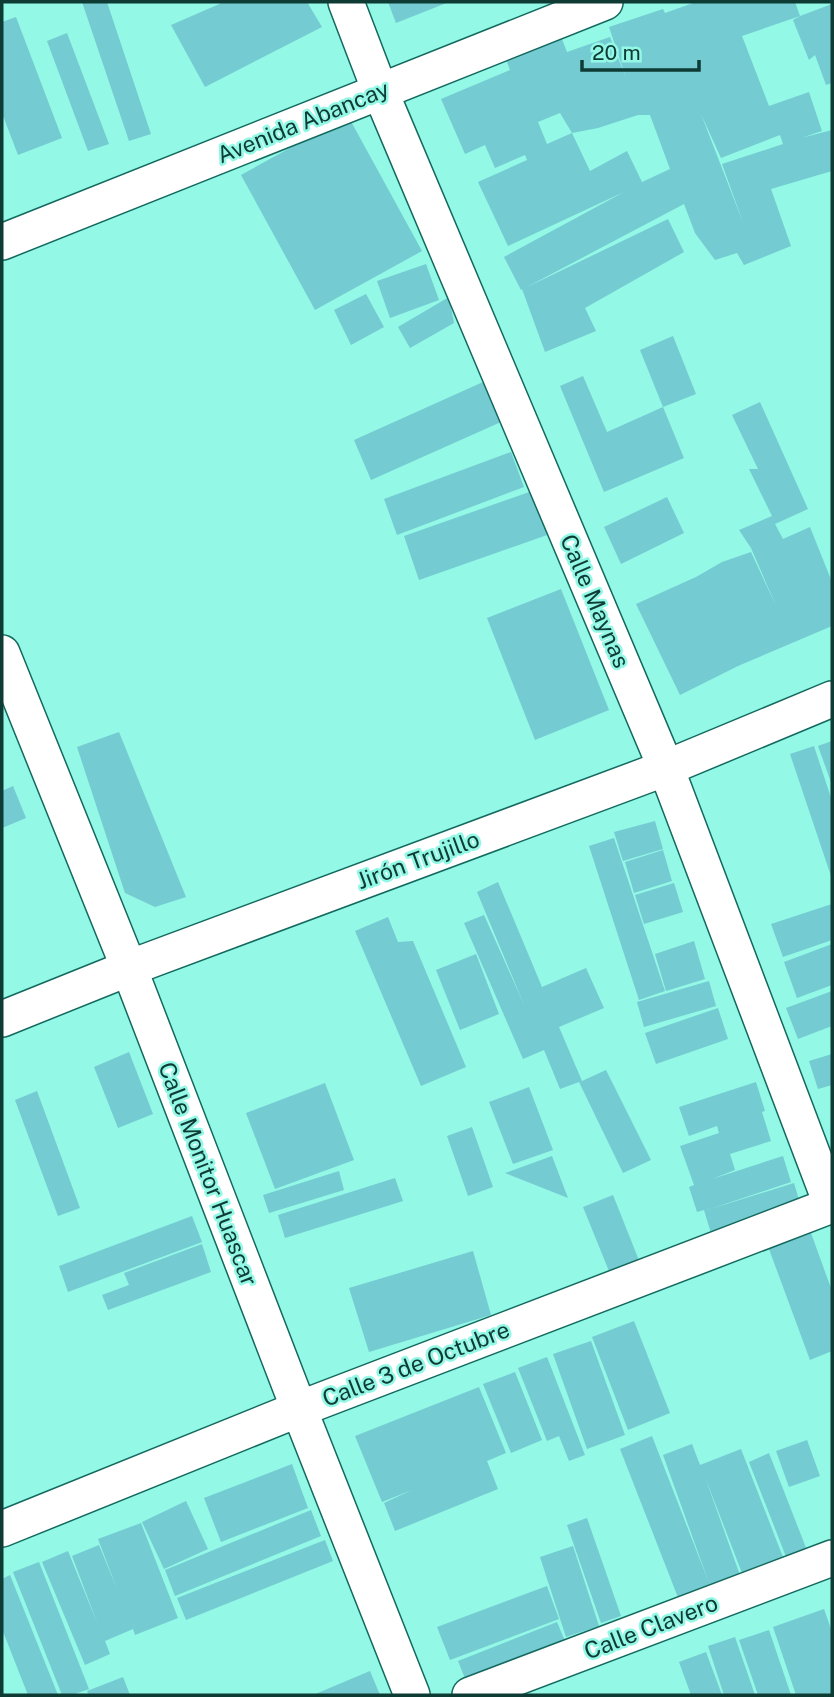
<svg xmlns="http://www.w3.org/2000/svg" width="834" height="1697" viewBox="0 0 834 1697" font-family="'Public Sans',sans-serif">
<style>
.building{fill:#74cbd1;fill-rule:evenodd}
.lines{fill:none;stroke-linecap:round;stroke-linejoin:round}
.minor-casing{stroke:#14695e;stroke-width:38}
.minor{stroke:#fff;stroke-width:35}
.labels{text-anchor:middle;stroke-width:5;stroke-linejoin:round;paint-order:stroke}
.street-label{font-size:23px;fill:#0e3b34;stroke:#93f8e6}
</style>
<rect width="100%" height="100%" fill="#93f8e6"/>
<g class="building">
<polygon points="82,2 107,2 151,134 129,141"/>
<polygon points="224,2 307,2 322,27 205,87 171,25"/>
<polygon points="388,2 449,2 396,23"/>
<path d="M 696,2 L 795,2 L 800,16 L 832,4 L 832,83 L 826,85 L 815,55 L 809,60 L 793,20 L 800,16 L 742,36 L 769,106 L 809,92 L 822,131 L 801,138 L 832,130 L 832,171 L 771,189 L 791,246 L 744,265 L 737,253 L 715,260 L 695,233 L 684,204 L 525,288 L 668,219 L 684,252 L 585,308 L 596,331 L 545,352 L 522,289 L 521,290 L 504,257 L 624,192 L 508,246 L 478,182 L 527,160 L 525,155 L 495,168 L 485,145 L 465,154 L 441,99 L 510,70 L 503,51 L 558,29 L 567,52 L 610,37 L 626,78 L 609,27 L 663,9 L 665,13 ZM 560,113 L 572,133 L 547,144 L 538,122 ZM 701,114 L 721,158 L 780,135 L 783,144 L 722,164 L 744,225 ZM 638,115 L 650,115 L 670,169 L 642,182 L 627,151 L 590,171 L 572,133 L 598,128 Z"/>
<polygon points="16,17 62,138 18,155 2,113 2,22"/>
<polygon points="67,33 109,144 88,151 47,41"/>
<polygon points="348,116 422,251 315,310 241,175"/>
<polygon points="426,264 439,300 390,318 377,281"/>
<polygon points="366,294 384,327 351,345 334,310"/>
<polygon points="449,297 454,323 410,348 398,327"/>
<polygon points="673,336 696,394 663,407 640,350"/>
<polygon points="583,376 607,432 663,407 684,458 604,492 560,386"/>
<polygon points="483,382 501,422 371,480 354,440"/>
<polygon points="760,402 808,509 775,524 783,539 810,527 832,582 832,626 738,666 680,695 636,604 696,577 722,562 751,552 777,608 751,548 739,530 772,516 749,469 758,469 732,415"/>
<polygon points="511,452 524,487 397,535 384,499"/>
<polygon points="535,490 550,534 419,580 404,536"/>
<polygon points="667,497 684,533 621,564 604,527"/>
<polygon points="561,589 609,710 535,740 487,618"/>
<polygon points="119,732 186,897 155,907 125,893 77,747"/>
<polygon points="832,741 832,785 818,746"/>
<polygon points="814,746 832,801 832,879 790,754"/>
<polygon points="13,786 26,818 2,828 2,791"/>
<polygon points="655,821 663,849 623,861 614,832"/>
<polygon points="614,838 665,991 639,1000 589,846"/>
<polygon points="663,850 672,881 634,893 625,862"/>
<polygon points="498,882 542,987 586,968 604,1008 559,1027 582,1081 606,1070 651,1160 623,1173 579,1082 560,1089 544,1050 523,1059 464,923 484,915 525,1007 477,892"/>
<polygon points="674,883 683,912 644,924 635,895"/>
<polygon points="832,904 832,940 783,957 771,924"/>
<polygon points="388,917 398,942 413,941 466,1067 421,1086 355,931"/>
<polygon points="694,941 705,979 666,991 655,954"/>
<polygon points="832,944 832,985 797,998 784,962"/>
<polygon points="476,954 499,1014 460,1030 436,970"/>
<polygon points="709,981 716,1006 644,1027 637,1002"/>
<polygon points="832,991 832,1026 798,1039 786,1008"/>
<polygon points="718,1008 728,1039 656,1064 645,1033"/>
<polygon points="129,1052 153,1114 118,1128 94,1067"/>
<polygon points="832,1054 832,1085 818,1089 809,1061"/>
<polygon points="756,1082 765,1111 762,1112 771,1141 730,1154 735,1170 712,1179 783,1156 791,1182 707,1210 794,1183 803,1213 713,1240 704,1210 697,1212 689,1187 694,1185 680,1146 719,1133 717,1126 689,1136 679,1107"/>
<polygon points="325,1083 354,1160 275,1189 246,1113"/>
<polygon points="529,1087 553,1150 513,1164 489,1102"/>
<polygon points="37,1091 80,1208 58,1216 15,1100"/>
<polygon points="472,1127 493,1187 468,1196 447,1136"/>
<polygon points="552,1156 568,1198 505,1173"/>
<polygon points="339,1171 344,1190 269,1213 263,1195"/>
<polygon points="395,1178 403,1201 285,1238 278,1215"/>
<polygon points="613,1195 642,1268 613,1281 583,1207"/>
<polygon points="192,1216 202,1242 68,1292 59,1266"/>
<polygon points="811,1233 832,1291 832,1351 810,1360 769,1249"/>
<polygon points="202,1244 211,1272 108,1310 102,1295 129,1285 124,1273"/>
<polygon points="473,1251 491,1315 369,1352 349,1288"/>
<polygon points="634,1321 670,1413 628,1430 592,1337"/>
<polygon points="591,1341 625,1435 587,1449 553,1354"/>
<polygon points="547,1357 585,1455 569,1461 559,1436 547,1441 518,1368"/>
<polygon points="515,1372 542,1440 511,1453 483,1384"/>
<polygon points="479,1387 506,1453 487,1461 498,1489 395,1531 384,1503 412,1490 382,1502 355,1436"/>
<polygon points="652,1436 709,1583 663,1455 692,1444 700,1465 741,1449 788,1570 747,1586 705,1477 741,1578 679,1600 620,1449"/>
<polygon points="807,1440 820,1476 789,1487 776,1451"/>
<polygon points="769,1453 810,1558 790,1567 749,1462"/>
<polygon points="292,1464 308,1508 221,1542 204,1498"/>
<polygon points="186,1501 208,1549 164,1569 142,1522"/>
<polygon points="311,1510 321,1536 175,1596 165,1570"/>
<polygon points="587,1518 621,1616 601,1623 567,1525"/>
<polygon points="141,1523 178,1618 135,1635 133,1629 105,1641 110,1654 85,1665 42,1562 68,1551 98,1625 72,1556 99,1545 117,1589 98,1539"/>
<polygon points="325,1540 333,1561 186,1620 177,1598"/>
<polygon points="573,1546 599,1626 566,1637 540,1557"/>
<polygon points="39,1562 89,1689 72,1695 62,1695 13,1572"/>
<polygon points="10,1575 58,1695 28,1695 2,1629 2,1579"/>
<polygon points="547,1586 559,1619 450,1660 437,1627"/>
<polygon points="824,1609 832,1632 832,1695 796,1695 773,1627"/>
<polygon points="557,1622 567,1646 468,1686 458,1661"/>
<polygon points="769,1630 791,1695 758,1695 739,1640"/>
<polygon points="735,1637 755,1695 724,1695 708,1646"/>
<polygon points="706,1652 722,1695 691,1695 679,1662"/>
<polygon points="370,1671 380,1695 313,1695"/>
<polygon points="123,1677 130,1695 89,1695 87,1691"/>
</g>
<g class="lines">
<defs>
<g id="minor">
<polyline points="346,2 380,91 666,768 832,1206"/>
<polyline points="2,242 605,2"/>
<polyline points="2,653 129,968 299,1409 412,1695"/>
<polyline points="2,1019 129,968 666,768 832,699"/>
<polyline points="2,1529 299,1409 832,1205"/>
<polyline points="470,1695 832,1558"/>
</g>
</defs>
<use href="#minor" class="minor-casing"/>
<use href="#minor" class="minor"/>
</g>
<g class="labels">
<g class="street-label">
<text transform="translate(303 122) rotate(-22)" y="8">Avenida Abancay</text>
<text transform="translate(595 601) rotate(67)" y="8">Calle Maynas</text>
<text transform="translate(418 860) rotate(-20)" y="8">Jirón Trujillo</text>
<text transform="translate(208 1174) rotate(69)" y="8">Calle Monitor Huascar</text>
<text transform="translate(416 1364) rotate(-21)" y="8">Calle 3 de Octubre</text>
<text transform="translate(651 1627) rotate(-21)" y="8">Calle Clavero</text>
</g>
</g>
<rect width="834" height="1697" fill="none" stroke="#0e3b34" stroke-width="7"/>
<path d="M582 60v10h117v-10" fill="none" stroke="#0e3b34" stroke-width="3.5"/>
<text x="592" y="60" font-size="21" fill="#0e3b34" stroke="#93f8e6" stroke-width="5" paint-order="stroke">20 m</text>
</svg>
